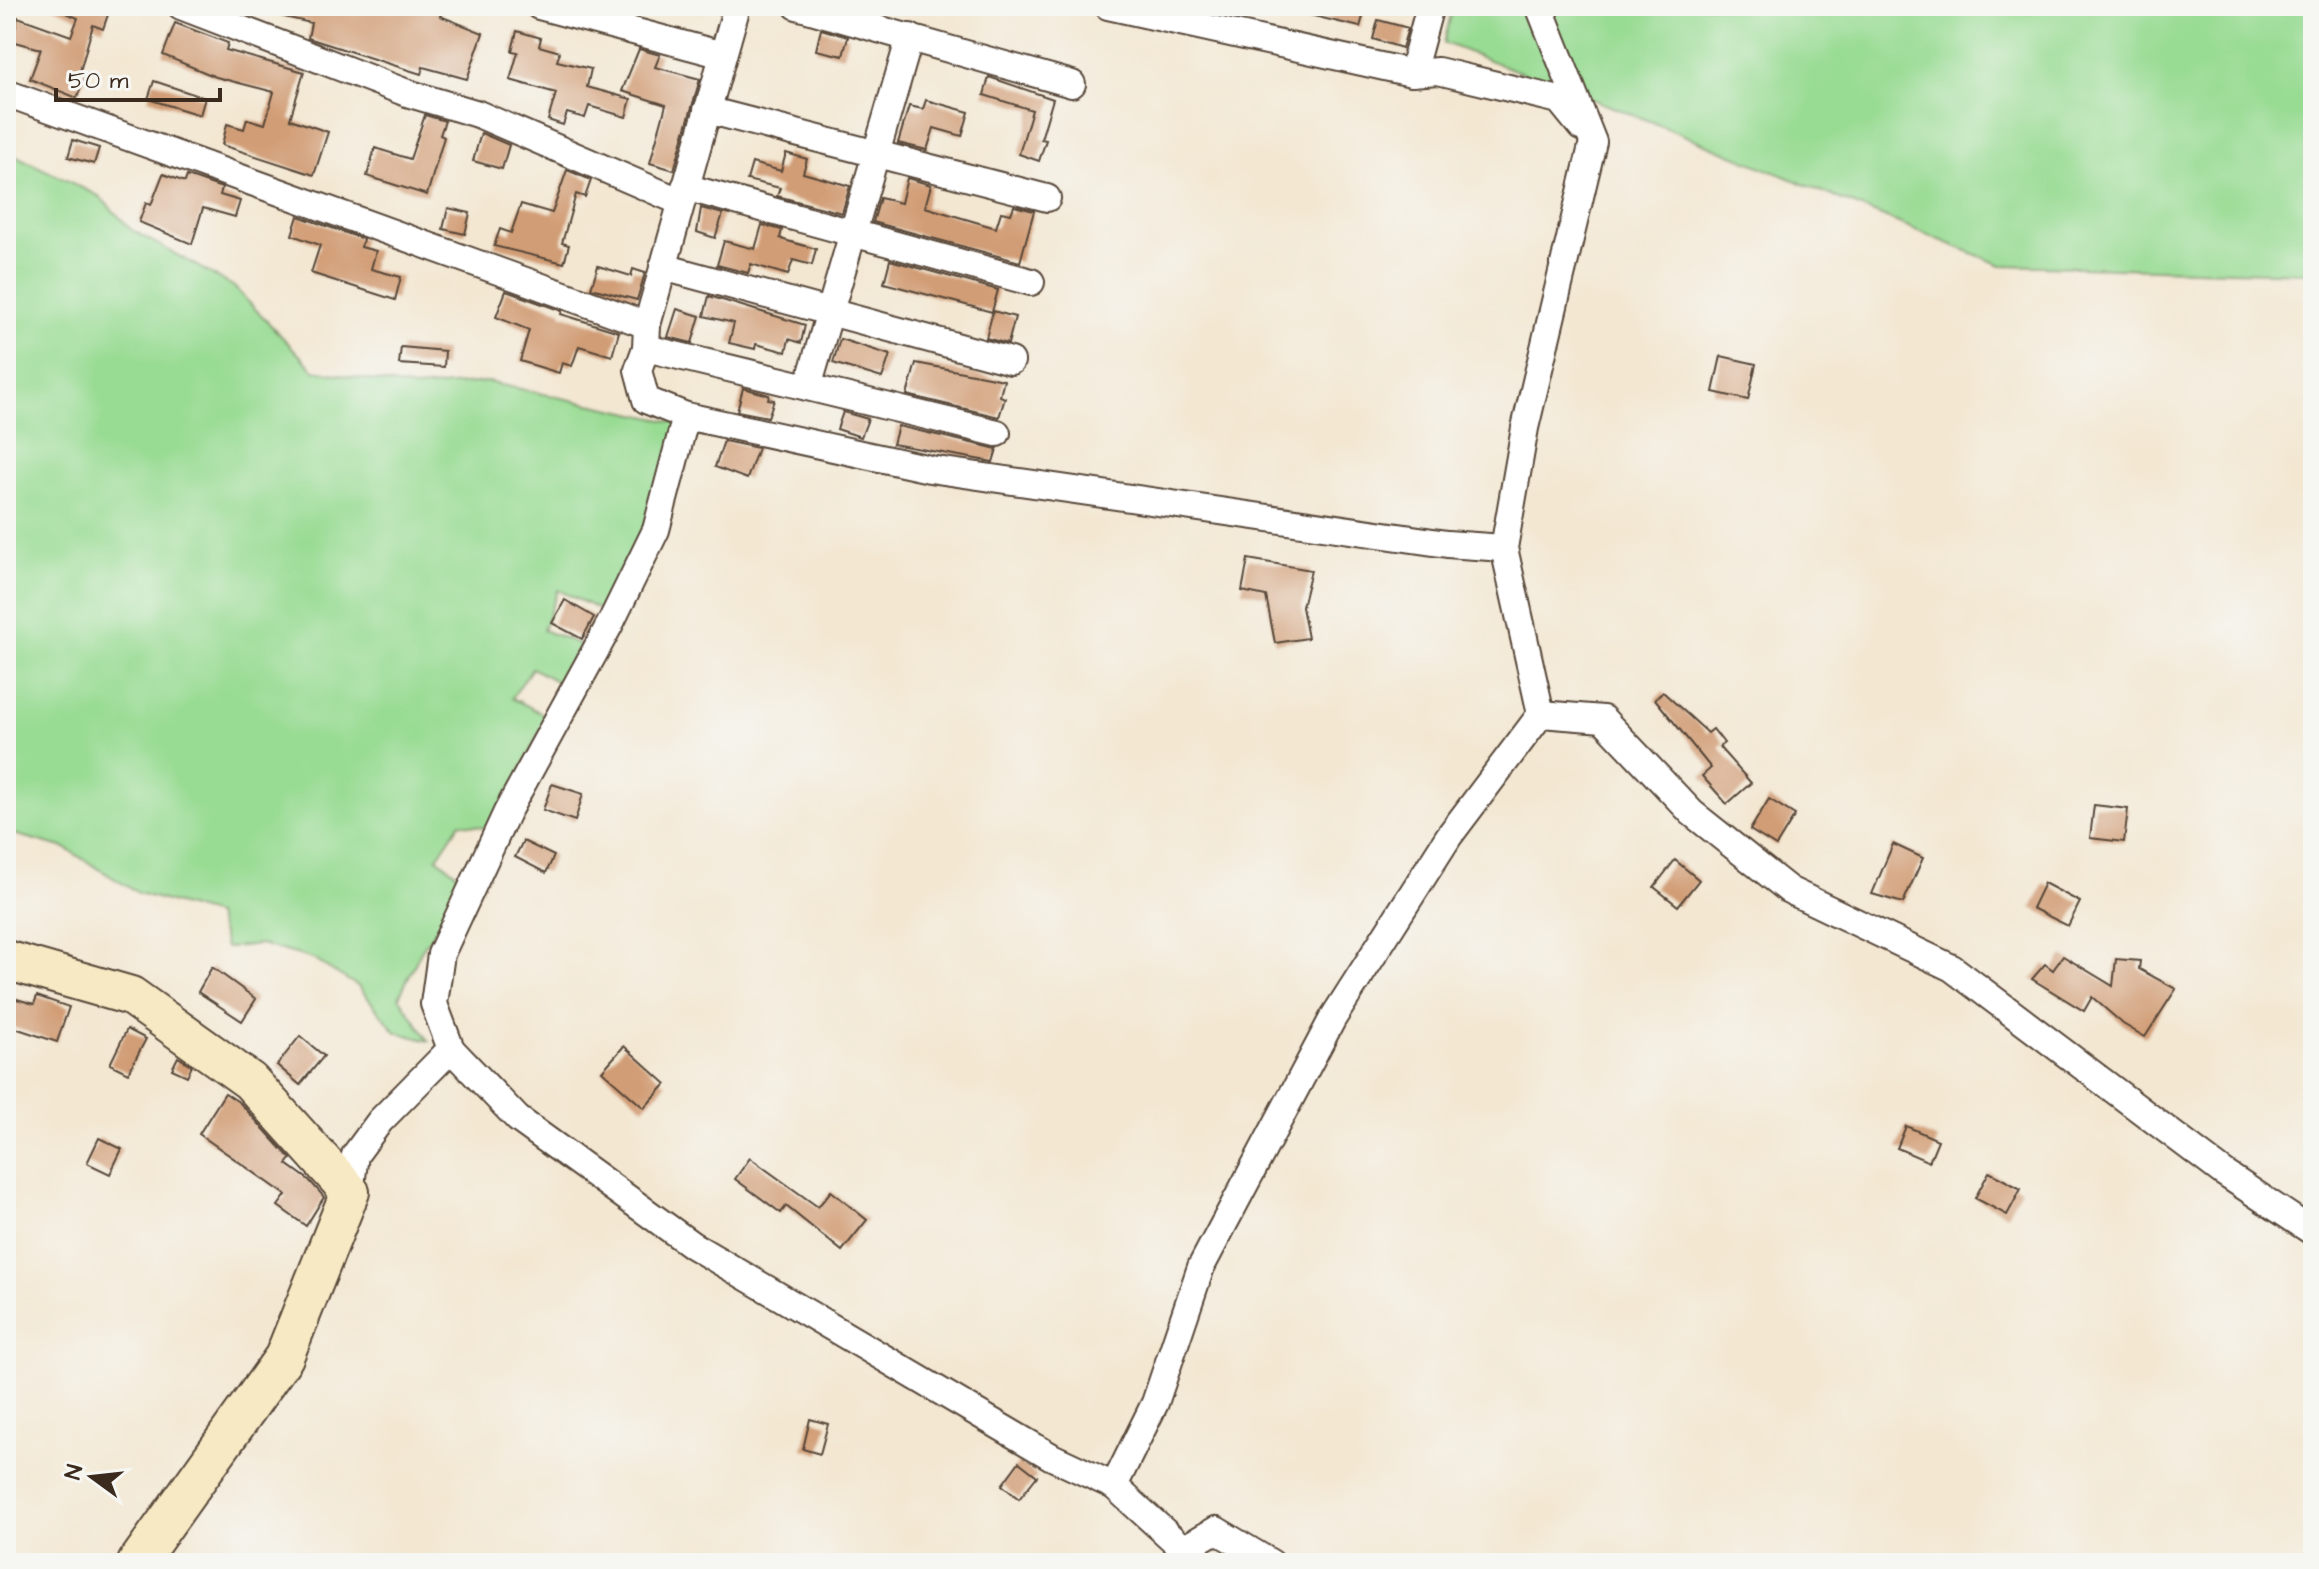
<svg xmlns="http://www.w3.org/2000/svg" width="2319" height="1569" viewBox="0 0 2319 1569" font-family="'Architects Daughter',sans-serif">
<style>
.green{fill:#98db93;stroke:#6a8258;stroke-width:2}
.building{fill:#d19d76}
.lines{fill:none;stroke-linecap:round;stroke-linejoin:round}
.street-casing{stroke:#574639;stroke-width:30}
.secondary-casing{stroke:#574639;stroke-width:42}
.street{stroke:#fff;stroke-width:26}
.secondary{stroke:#f6e9c3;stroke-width:38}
</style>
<rect width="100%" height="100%" fill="#f6f6f2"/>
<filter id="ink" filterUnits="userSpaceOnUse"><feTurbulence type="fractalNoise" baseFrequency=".0125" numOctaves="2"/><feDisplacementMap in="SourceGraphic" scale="16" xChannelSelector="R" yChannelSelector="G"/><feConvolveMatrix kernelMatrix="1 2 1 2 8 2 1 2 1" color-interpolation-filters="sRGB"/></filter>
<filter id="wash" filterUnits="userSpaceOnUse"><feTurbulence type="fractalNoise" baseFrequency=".006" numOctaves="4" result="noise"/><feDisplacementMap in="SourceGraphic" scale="32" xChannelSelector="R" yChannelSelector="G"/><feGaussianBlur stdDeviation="1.8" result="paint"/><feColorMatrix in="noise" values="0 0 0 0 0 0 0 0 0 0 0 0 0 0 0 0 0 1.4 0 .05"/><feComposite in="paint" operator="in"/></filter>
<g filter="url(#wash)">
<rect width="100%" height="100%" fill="#f3e7d2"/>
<g class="green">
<polygon points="1453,6 2313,6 2313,273 2001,265 1652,122 1444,43"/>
<polygon points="6,151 99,196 132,230 233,286 314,370 414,388 488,382 682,424 662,492 600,610 558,590 543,630 584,646 561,684 532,668 512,698 547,716 493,829 460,823 437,858 467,882 421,951 399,997 429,1041 396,1032 359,987 313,959 260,944 226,948 216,915 138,893 65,848 6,832"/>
</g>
<g id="blocks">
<g class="building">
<polygon points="50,6 111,6 103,29 93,25 80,71 86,74 77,98 30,79 41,49 12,41 18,17 71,36 78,18"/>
<polygon points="268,6 443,6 440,16 483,33 467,79 423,67 421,74 308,38 311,23 267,13"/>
<polygon points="1302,6 1366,6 1360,27 1301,13"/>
<polygon points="1378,20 1408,28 1402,48 1373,39"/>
<polygon points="175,23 228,43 226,50 304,72 290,119 328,132 314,175 222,145 227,124 244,129 247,119 265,124 274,92 216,77 163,55"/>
<polygon points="821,29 848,37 843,56 816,50"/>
<polygon points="517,31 541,38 539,46 560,52 557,61 591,69 587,87 631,99 626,117 589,106 585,118 567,113 563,125 548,120 556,93 510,80 518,52 512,51"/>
<polygon points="639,49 660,55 655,67 700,79 674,170 650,163 666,105 622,91"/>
<polygon points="989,77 1053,99 1041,139 1046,140 1039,161 1019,154 1032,110 984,95"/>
<polygon points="154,81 205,98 200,115 148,99"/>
<polygon points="926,100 969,112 962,136 934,128 927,150 898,143 909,106 923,109"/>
<polygon points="425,115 445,121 440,135 444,137 427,195 367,176 375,148 410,159"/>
<polygon points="481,133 509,145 502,169 473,161"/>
<polygon points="73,140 99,148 94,164 68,157"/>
<polygon points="786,153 807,159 803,173 850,186 842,213 777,196 780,188 747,180 752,163 781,171"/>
<polygon points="567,170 591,180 585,197 576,194 562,243 569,245 564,263 494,246 500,229 511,233 521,204 552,213"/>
<polygon points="163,174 185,182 187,176 222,188 220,195 240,201 235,217 203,208 192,244 139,222 146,203 151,205"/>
<polygon points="907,178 931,185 925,207 996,228 1001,212 1011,214 1014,206 1034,211 1020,262 873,222 880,198 901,203"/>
<polygon points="448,208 470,213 465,234 443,229"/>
<polygon points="701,208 723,214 715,238 697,232"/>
<polygon points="298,216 363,239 361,247 376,251 371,269 401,277 395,300 311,273 320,245 292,235"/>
<polygon points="762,225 782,230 780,238 784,240 816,249 812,265 793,260 788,275 751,264 748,273 717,265 724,241 755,249"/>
<polygon points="890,260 998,290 992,312 884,283"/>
<polygon points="598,266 631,276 633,269 645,273 637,300 591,288"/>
<polygon points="506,291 562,311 561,314 619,332 612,356 579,346 572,366 562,363 559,373 520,361 529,330 496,317"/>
<polygon points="709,296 805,325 801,343 789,339 786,352 756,344 755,349 729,343 734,323 704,316"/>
<polygon points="677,309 700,316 692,343 668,337"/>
<polygon points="993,311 1015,317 1008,344 986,338"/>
<polygon points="840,339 890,355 882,378 833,363"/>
<polygon points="401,347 445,351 444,367 399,364"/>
<polygon points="1721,356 1756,364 1748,400 1713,392"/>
<polygon points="916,363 1004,380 1000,396 1005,398 999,417 907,395"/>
<polygon points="743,388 769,395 768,399 774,400 768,417 737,411"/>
<polygon points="843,412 868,419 861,437 837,429"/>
<polygon points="898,426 997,449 993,462 893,444"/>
<polygon points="724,441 758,448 747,479 715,467"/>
<polygon points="1248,559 1311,570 1302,607 1308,638 1275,643 1266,596 1242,591"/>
<polygon points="565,600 594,617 582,639 552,623"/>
<polygon points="1663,692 1708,733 1713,729 1724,743 1719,747 1751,783 1727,804 1702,776 1711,768 1655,699"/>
<polygon points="552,784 583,794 575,821 543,810"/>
<polygon points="1769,799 1795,815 1776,846 1750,830"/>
<polygon points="2094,805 2128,809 2124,842 2090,838"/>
<polygon points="523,841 554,856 546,873 515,857"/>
<polygon points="1893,844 1923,858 1903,903 1872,894"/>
<polygon points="1675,860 1699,880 1678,906 1654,887"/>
<polygon points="2044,883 2080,902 2068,926 2032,908"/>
<polygon points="2063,956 2113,986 2116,959 2140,961 2139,969 2176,989 2145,1037 2123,1024 2092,997 2084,1011 2032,979 2045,964 2053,970"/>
<polygon points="212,967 256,999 242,1021 198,992"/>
<polygon points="6,996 34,1004 37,996 69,1007 57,1042 6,1025"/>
<polygon points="127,1029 146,1039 128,1073 110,1064"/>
<polygon points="300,1036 324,1056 300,1085 277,1065"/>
<polygon points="624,1046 666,1084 644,1108 602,1071"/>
<polygon points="178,1057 192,1066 187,1076 172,1069"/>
<polygon points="225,1093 240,1103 291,1159 287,1164 309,1180 324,1197 306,1226 278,1206 286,1195 199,1134"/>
<polygon points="1906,1126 1938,1140 1929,1162 1897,1148"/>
<polygon points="99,1138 122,1149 110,1174 87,1163"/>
<polygon points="750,1158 818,1207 831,1191 867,1220 842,1251 786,1206 781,1213 735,1179"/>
<polygon points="1989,1172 2021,1189 2007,1215 1975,1198"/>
<polygon points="810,1419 828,1424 820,1454 803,1449"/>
<polygon points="1019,1462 1037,1476 1019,1499 1002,1485"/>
</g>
</g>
</g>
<g filter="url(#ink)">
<use href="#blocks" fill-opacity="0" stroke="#574639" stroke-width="2"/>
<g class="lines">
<defs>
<g id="street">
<polyline points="181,6 407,93 478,114 681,202"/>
<polyline points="539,6 723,55"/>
<polyline points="737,6 647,325 646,348 638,370 646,400 686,416 930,469 1447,544 1504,548"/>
<polyline points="797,6 1072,84"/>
<polyline points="1108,6 1412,73 1438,71 1559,100 1581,127"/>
<polyline points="1412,73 1430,6"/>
<polyline points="6,93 647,325"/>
<polyline points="707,110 1047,198"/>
<polyline points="685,187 1031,282"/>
<polyline points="663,267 1011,361"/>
<polyline points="646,348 997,433"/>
<polyline points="808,387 910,37"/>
<polyline points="1541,714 1603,719 1692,813 1789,890 1952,968 2224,1173 2313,1232"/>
<polyline points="451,1049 434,1004 441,954 507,812 610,624 656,530 686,416"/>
<polyline points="350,1192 355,1155 380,1121 451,1049 518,1119 692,1245 1052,1457 1114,1486 1155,1403 1201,1267 1333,1018 1449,836 1541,714 1504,548 1525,428 1593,142 1539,6"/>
<polyline points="1114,1486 1199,1563"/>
<polyline points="1183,1549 1216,1530 1271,1563"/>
</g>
<polyline id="secondary" points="6,960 131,996 250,1081 350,1192 284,1357 137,1563"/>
</defs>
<use href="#street" class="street-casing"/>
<use href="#secondary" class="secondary-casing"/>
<use href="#street" class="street"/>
<use href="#secondary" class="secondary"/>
</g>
</g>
<rect width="2319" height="1569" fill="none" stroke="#f6f6f2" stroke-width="32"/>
<g transform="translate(92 1477) rotate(285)" stroke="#f6f6f2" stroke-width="6" paint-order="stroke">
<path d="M0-6L14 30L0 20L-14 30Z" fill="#3b2a1e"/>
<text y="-12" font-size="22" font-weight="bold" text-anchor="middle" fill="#3b2a1e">N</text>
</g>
<path d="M56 88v12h164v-12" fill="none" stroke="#3b2a1e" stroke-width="4"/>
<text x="68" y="88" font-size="24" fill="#3b2a1e" stroke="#f6f6f2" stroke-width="6" paint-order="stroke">50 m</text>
</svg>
